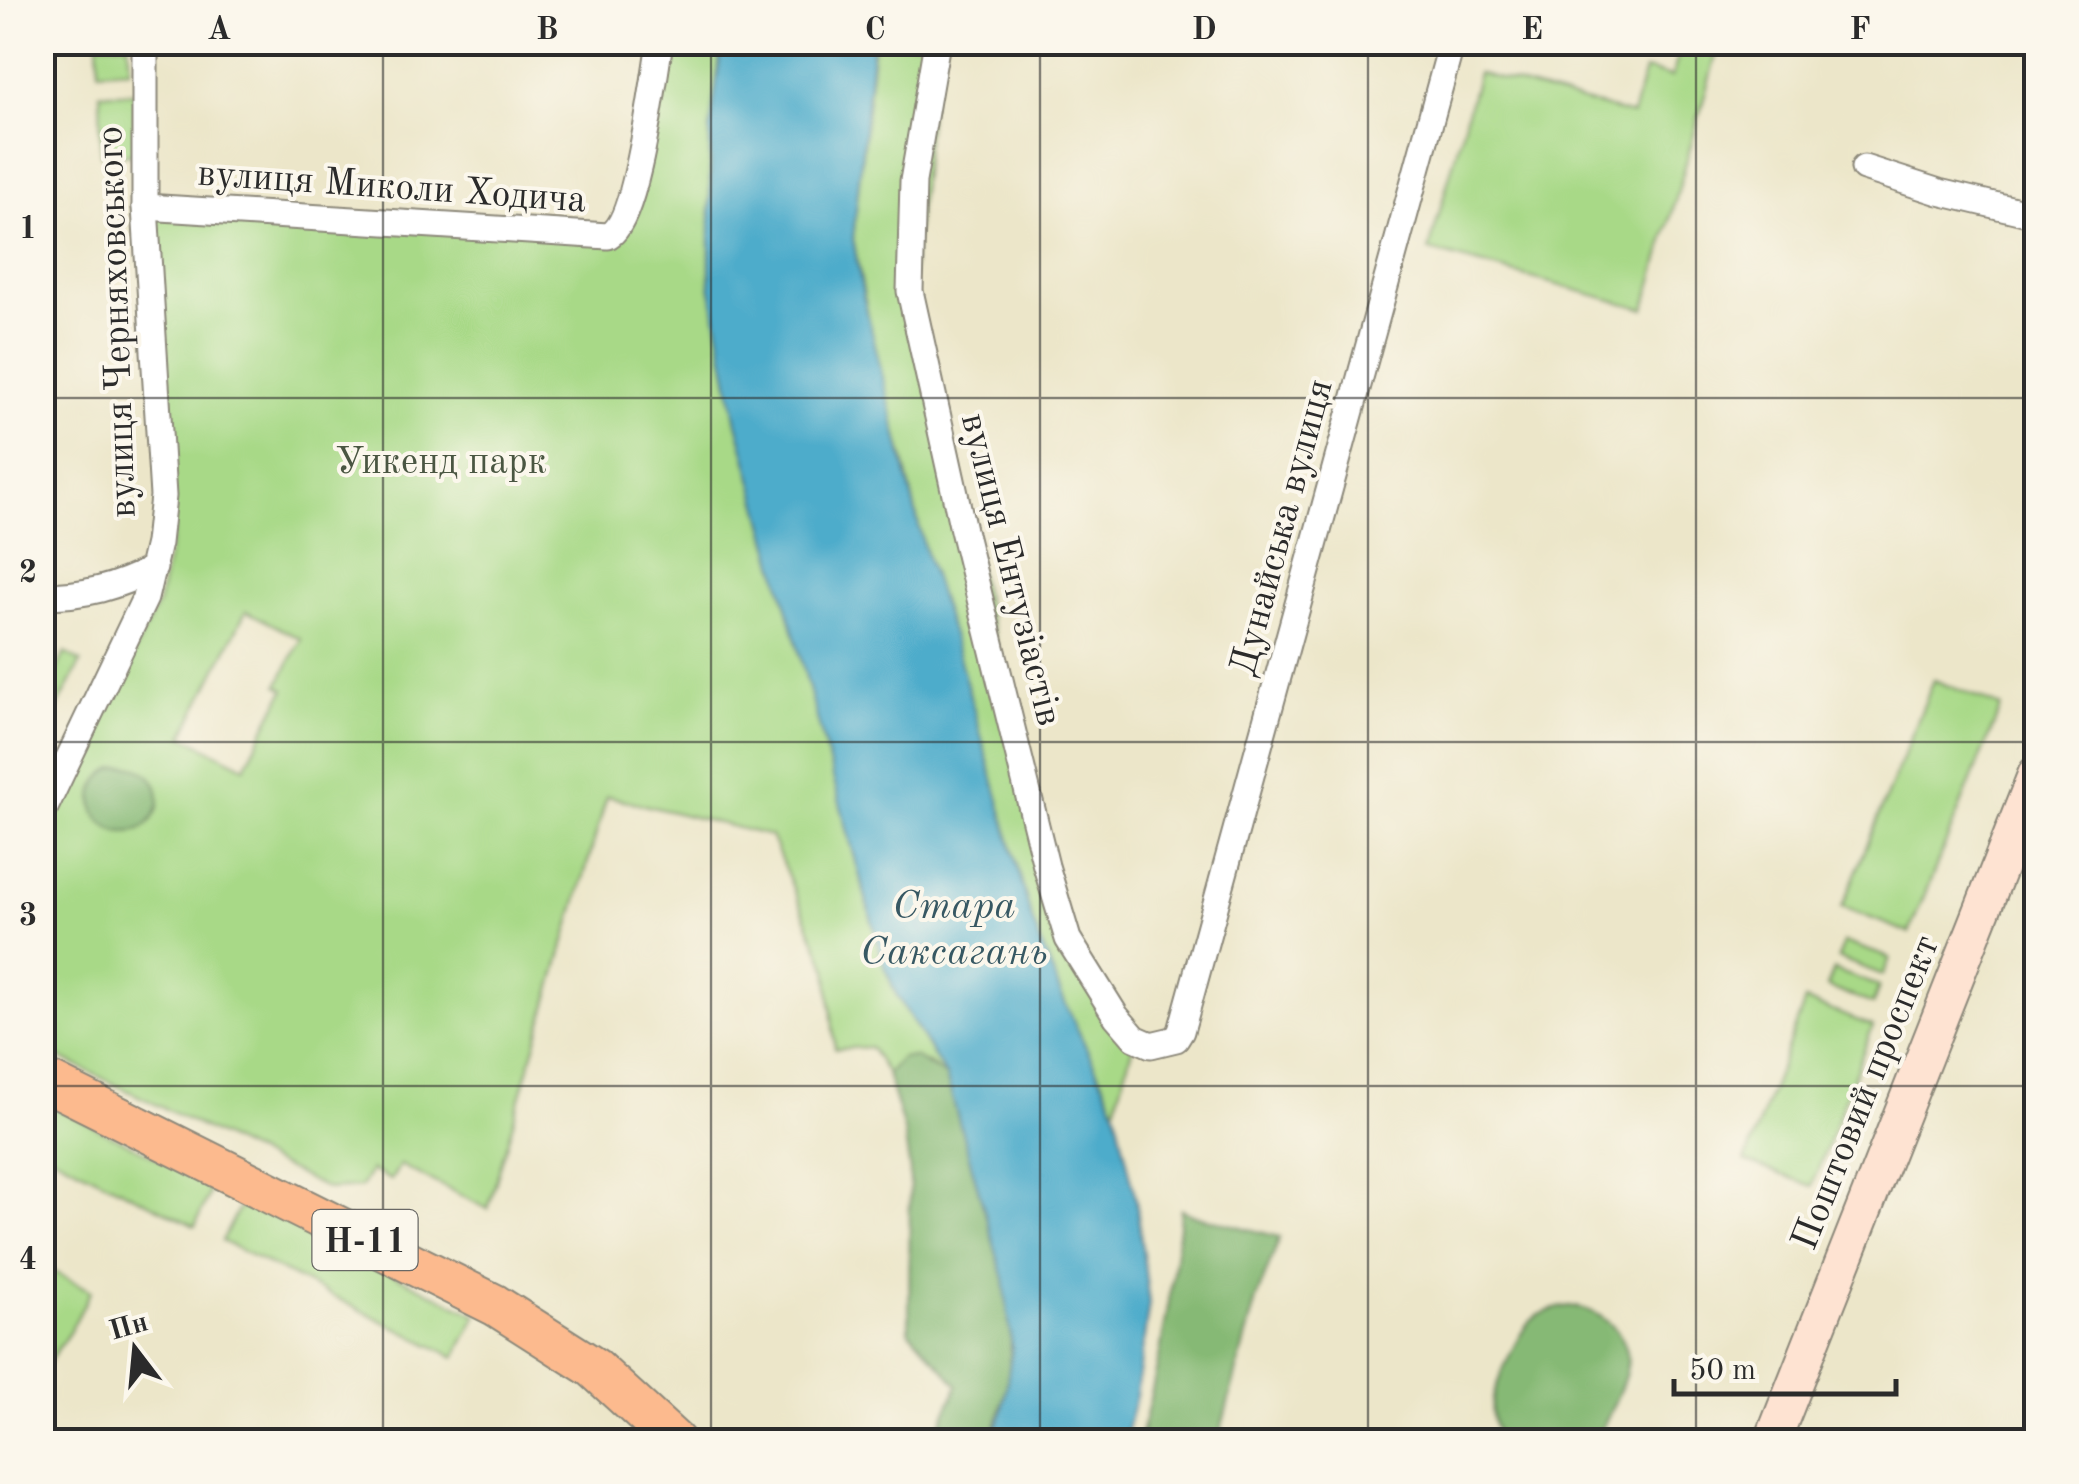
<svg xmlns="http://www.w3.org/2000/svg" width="2079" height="1484" viewBox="0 0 2079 1484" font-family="'Old Standard TT',serif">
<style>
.green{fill:#a8d987;stroke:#6a8259;stroke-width:2.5;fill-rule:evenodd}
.forest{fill:#86b974;stroke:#587250;stroke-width:2.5}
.water{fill:#4daccb;stroke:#3c6c7b;stroke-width:2.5}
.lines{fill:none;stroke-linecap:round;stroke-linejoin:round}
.street-casing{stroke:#8c887a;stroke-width:29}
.secondary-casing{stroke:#8c887a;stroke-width:39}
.primary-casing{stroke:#8c887a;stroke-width:44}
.street{stroke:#fff;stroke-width:25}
.secondary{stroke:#fee3d2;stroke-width:35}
.primary{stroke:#fcba8e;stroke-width:40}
.grid{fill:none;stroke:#2b2b2b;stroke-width:2.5;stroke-opacity:0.55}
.labels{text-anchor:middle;stroke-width:8;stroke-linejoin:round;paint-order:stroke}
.shield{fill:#fbf7ec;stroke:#696865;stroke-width:2.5}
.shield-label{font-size:35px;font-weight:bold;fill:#2b2b2b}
.street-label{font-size:38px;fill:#2b2b2b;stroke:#fbf7ec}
.park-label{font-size:38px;fill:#4a5642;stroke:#fbf7ec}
.water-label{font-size:40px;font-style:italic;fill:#375863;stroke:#fbf7ec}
.neatline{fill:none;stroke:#2b2b2b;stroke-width:4}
.grid-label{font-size:32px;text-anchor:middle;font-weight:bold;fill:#2b2b2b}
</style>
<rect width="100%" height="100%" fill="#fbf7ec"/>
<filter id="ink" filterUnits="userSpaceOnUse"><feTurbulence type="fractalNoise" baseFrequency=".01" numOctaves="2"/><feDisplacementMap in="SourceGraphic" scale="20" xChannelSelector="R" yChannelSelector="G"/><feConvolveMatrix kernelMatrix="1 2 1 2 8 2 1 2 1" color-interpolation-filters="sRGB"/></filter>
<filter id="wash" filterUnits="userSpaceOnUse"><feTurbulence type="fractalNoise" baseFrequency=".0048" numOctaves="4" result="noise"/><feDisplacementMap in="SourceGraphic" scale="40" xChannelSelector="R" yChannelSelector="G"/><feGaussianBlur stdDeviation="2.25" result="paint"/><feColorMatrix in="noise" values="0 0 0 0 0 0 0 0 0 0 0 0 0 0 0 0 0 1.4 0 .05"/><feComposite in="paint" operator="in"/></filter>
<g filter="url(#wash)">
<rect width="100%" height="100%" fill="#ece6c9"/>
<g class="green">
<polygon points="1682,42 1699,43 1718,48 1645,309 1429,250 1478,73 1632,115 1645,70 1672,77"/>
<polygon points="98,43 128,43 130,69 99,71"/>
<path d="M 660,43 L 722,43 L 710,129 L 710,285 L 737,423 L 884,964 L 896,994 L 946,1076 L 929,1063 L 901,1058 L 887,1074 L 870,1047 L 835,1049 L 827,968 L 771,836 L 607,796 L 488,1209 L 400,1165 L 391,1180 L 371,1170 L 361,1187 L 328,1189 L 43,1049 L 42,844 L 158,603 L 173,532 L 154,214 L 615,233 ZM 246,611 L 301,639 L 278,685 L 285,689 L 245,767 L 183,736 Z"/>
<polygon points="874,43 937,43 910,291 1068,939 1135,1038 1115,1109 1061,994 1033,923 924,547 904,460 878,367 853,239"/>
<polygon points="100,93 134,93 135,154 101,155"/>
<polygon points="65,653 81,662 43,736 43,698"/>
<polygon points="1934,680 2001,707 1909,933 1842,907"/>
<polygon points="1844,942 1890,958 1883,975 1838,958"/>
<polygon points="1834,970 1879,986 1873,1004 1827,987"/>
<polygon points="1805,1001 1873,1026 1812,1186 1745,1161"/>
<polygon points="42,1101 206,1182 209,1194 195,1226 43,1151"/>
<polygon points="248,1204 477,1315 455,1357 222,1241 238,1210"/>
<polygon points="43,1266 91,1291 70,1331 43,1371"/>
</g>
<g class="forest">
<circle cx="126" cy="799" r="33"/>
<polygon points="915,1057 946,1076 1004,1279 1012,1322 1008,1384 992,1441 933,1441 958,1385 909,1331 910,1172 904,1130 887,1074 901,1058"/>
<path d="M 1181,1209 L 1190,1214 L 1280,1237 L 1256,1299 L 1218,1441 L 1139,1441 C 1161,1364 1172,1288 1181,1209 Z"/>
<path d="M 1570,1306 C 1602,1310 1635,1336 1626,1372 C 1621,1393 1608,1414 1600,1433 L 1594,1441 L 1502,1441 C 1495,1430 1490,1418 1492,1404 C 1494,1386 1516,1338 1528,1324 C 1539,1312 1554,1308 1570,1306 Z"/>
</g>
<polygon class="water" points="722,43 873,43 853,239 863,295 924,547 960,660 1033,923 1061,994 1115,1109 1136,1199 1149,1303 1136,1396 1124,1441 992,1441 1003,1409 1012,1348 1004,1279 946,1076 896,994 884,965 737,423 710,285 710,129"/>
</g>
<g filter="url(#ink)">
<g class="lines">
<defs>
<g id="street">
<polyline points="937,42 913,181 910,291 963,530 1046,866 1068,939 1116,1016 1135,1038 1151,1045 1176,1039 1181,1031 1452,42"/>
<polyline points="1864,168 1939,192 2036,215"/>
<path d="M 145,207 L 608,236 C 637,224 654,77 660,42"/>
<path d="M 42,596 C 85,596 117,587 154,568"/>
<polyline points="42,814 145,598 158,543 163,496 145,207 145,42"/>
</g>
<polyline id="secondary" points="1772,1442 2036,774"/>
<polyline id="primary" points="42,1079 495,1305 594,1368 675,1442"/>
</defs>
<use href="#street" class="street-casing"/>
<use href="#secondary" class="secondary-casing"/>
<use href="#primary" class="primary-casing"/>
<use href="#street" class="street"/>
<use href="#secondary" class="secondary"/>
<use href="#primary" class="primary"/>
</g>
</g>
<path class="grid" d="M 383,42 L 383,1442M 711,42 L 711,1442M 1040,42 L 1040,1442M 1368,42 L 1368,1442M 1696,42 L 1696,1442M 42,398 L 2036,398M 42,742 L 2036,742M 42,1086 L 2036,1086"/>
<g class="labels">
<rect class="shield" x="312.5" y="1210" width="105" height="60" rx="8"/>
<g class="shield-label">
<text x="365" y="1252">Н-11</text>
</g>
<g class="street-label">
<text transform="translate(392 185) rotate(4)" y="13">вулиця Миколи Ходича</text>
<text transform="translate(115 322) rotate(-92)" y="13">вулиця Черняховського</text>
<text transform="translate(1280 527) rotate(-75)" y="13">Дунайська вулиця</text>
<text transform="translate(1013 569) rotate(76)" y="13">вулиця Ентузіастів</text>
<text transform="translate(1864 1092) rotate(-68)" y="13">Поштовий проспект</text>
</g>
<g class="park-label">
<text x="441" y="473">Уикенд парк</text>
</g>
<g class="water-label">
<text x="954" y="918">Стара<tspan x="954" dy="46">Саксагань</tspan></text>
</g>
</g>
<rect width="2079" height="1484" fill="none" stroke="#fbf7ec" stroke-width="110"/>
<g transform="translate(135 1349) rotate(344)" stroke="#fbf7ec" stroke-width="8" paint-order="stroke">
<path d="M0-8L18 38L0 25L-18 38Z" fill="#2b2b2b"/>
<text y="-15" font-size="28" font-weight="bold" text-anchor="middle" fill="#2b2b2b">Пн</text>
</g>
<path d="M1674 1379v15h222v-15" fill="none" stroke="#2b2b2b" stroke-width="5"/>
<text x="1689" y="1379" font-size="30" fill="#2b2b2b" stroke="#fbf7ec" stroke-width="8" paint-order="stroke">50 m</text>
<rect x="55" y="55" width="1969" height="1374" class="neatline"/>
<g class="grid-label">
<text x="219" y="39">A</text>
<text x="547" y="39">B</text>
<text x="875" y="39">C</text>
<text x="1204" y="39">D</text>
<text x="1532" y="39">E</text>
<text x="1860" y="39">F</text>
<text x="28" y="238">1</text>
<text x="28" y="582">2</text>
<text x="28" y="925">3</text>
<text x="28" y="1269">4</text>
</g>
</svg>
